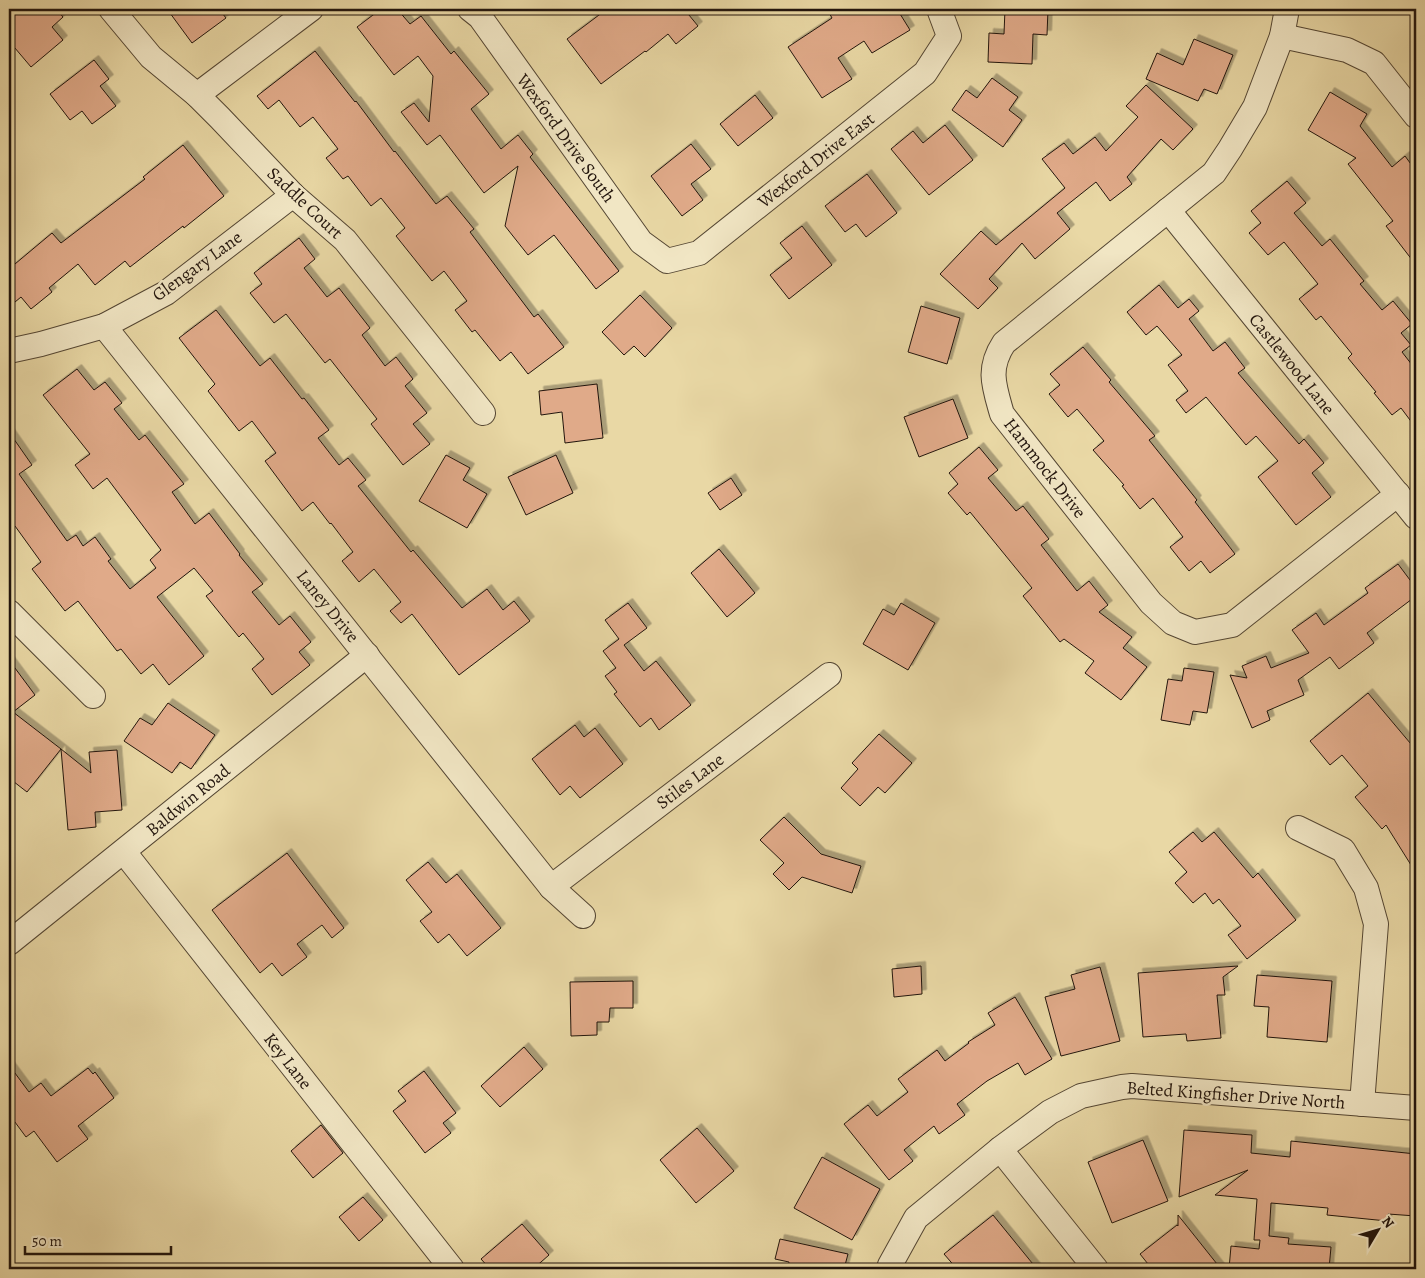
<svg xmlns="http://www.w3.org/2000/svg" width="1425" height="1278" viewBox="0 0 1425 1278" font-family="Alegreya,serif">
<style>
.building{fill:#e0aa89;stroke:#22150d;filter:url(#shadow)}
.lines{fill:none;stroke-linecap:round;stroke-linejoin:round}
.minor-casing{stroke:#544633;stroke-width:26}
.minor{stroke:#f1e6c4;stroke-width:24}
.labels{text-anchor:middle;stroke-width:5;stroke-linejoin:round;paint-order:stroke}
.street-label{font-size:18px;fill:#22150d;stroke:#f1e6c4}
</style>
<defs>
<filter id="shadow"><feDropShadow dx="4.5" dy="-4.5" stdDeviation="0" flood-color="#0004"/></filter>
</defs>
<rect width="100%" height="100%" fill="#e9d8a5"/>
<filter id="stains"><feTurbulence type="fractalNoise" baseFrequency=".004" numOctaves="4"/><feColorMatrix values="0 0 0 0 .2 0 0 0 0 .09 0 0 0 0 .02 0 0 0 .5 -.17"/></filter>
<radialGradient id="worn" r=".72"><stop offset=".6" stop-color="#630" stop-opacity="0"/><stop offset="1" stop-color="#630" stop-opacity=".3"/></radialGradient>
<g class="building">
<polygon points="9,9 56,9 63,17 52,27 63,40 31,67 9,41"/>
<polygon points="167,9 219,9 226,18 192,43"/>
<polygon points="381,9 397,9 410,24 421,16 451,54 454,51 489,94 471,109 501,149 518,135 533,154 530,157 619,271 596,289 554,235 528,255 505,226 518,166 484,193 440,135 427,145 401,112 414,103 429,122 433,76 418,56 394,75 357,27"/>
<polygon points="607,9 684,9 698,26 676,44 668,34 646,52 645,51 601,84 567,39"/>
<polygon points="827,9 897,9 910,30 872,53 864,41 838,58 852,79 822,98 788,47 832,18"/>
<polygon points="1005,9 1048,9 1047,35 1033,34 1032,64 988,62 989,33 1004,34"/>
<polygon points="1194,39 1233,55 1217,94 1204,89 1198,101 1146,79 1157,53 1183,65"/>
<polygon points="315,51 355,102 356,101 394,152 395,151 436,204 447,196 474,229 470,232 534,317 538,314 564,347 528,374 511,352 500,361 475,330 472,332 455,310 467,301 444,271 432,281 396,236 405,228 381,198 371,206 348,176 343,179 326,158 338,149 313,117 300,127 279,100 268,109 257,96"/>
<polygon points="94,60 109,79 100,86 116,106 92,124 82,111 70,120 50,94"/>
<polygon points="992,78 1018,97 1009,110 1022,120 1003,147 952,110 966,90 977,98"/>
<polygon points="1146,85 1193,129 1173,150 1161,139 1127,177 1132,184 1110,201 1096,182 1057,213 1070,229 1035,259 1022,243 989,279 998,288 978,309 940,274 981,231 996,245 1065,188 1042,159 1064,143 1073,154 1095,137 1106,151 1138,117 1126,106"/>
<polygon points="1330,92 1367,114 1360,126 1392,167 1405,156 1416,171 1416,265 1386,226 1393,221 1348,164 1356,158 1308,130"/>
<polygon points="755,95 773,118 738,146 720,124"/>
<polygon points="945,125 973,160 929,195 891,149 913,131 923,143"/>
<polygon points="691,144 711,169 691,184 703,200 682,216 651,176"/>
<polygon points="183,145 224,196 184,228 183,226 130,267 125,261 95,285 78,264 49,288 52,292 31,309 21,297 9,307 9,269 52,233 61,243 145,179 143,177"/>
<polygon points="867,174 897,213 866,237 856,224 845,232 825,206"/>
<polygon points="1287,181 1306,203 1294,213 1322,246 1330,239 1364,281 1360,284 1382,310 1393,301 1412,324 1401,333 1411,345 1402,352 1416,370 1416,428 1401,408 1392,415 1374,393 1376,392 1348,358 1352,354 1321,316 1316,320 1299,299 1318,284 1284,242 1268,255 1249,233 1261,223 1251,211"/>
<polygon points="802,226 832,265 789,299 770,275 792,258 780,243"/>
<polygon points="299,238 315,259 304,268 327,297 339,288 370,328 362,335 385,366 396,357 413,379 405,386 427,413 413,424 430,444 403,465 371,424 377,419 330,359 325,363 286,314 274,323 250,293 262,284 254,273"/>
<polygon points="1159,285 1178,308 1189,299 1199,311 1189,319 1213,351 1225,342 1245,368 1238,373 1299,444 1304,439 1324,463 1312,473 1331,497 1296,525 1258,477 1278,461 1256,436 1246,445 1206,397 1186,413 1176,400 1188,391 1168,365 1182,355 1157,326 1146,335 1127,312"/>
<polygon points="640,295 672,328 645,357 634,346 624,355 602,332"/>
<polygon points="921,306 960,318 947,364 908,352"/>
<polygon points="216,310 260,366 270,358 302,399 304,398 329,430 318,438 339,465 348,458 366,480 358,486 411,552 413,550 462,608 487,589 503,610 514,601 530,621 459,675 412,614 401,623 390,611 401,602 374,569 359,582 342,561 353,552 331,523 330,524 313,502 302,511 265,461 276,453 252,421 239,431 208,391 215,384 179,338"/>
<polygon points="1083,347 1111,380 1109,382 1155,436 1149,440 1197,500 1195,502 1235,554 1210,573 1201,561 1189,571 1170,547 1183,537 1153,498 1140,509 1122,486 1124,485 1093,450 1104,441 1077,409 1068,417 1049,394 1060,385 1050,374"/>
<polygon points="77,369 94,390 105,382 122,403 114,409 139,440 145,435 184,484 172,492 195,524 209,513 240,554 239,555 263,584 252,592 279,625 290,616 311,642 299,652 310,665 272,695 252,669 264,659 243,633 239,637 206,596 213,591 194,568 157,597 204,656 169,685 153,664 141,674 121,649 117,651 78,601 65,611 32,569 41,562 15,526 9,531 9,432 32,465 19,474 67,541 76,535 83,546 95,537 111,559 108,561 130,589 156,568 150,560 161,550 107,478 93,489 75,465 90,454 43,395"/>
<polygon points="597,384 603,438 565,443 562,412 541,415 539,391"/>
<polygon points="953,399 968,438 919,457 904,417"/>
<polygon points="979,447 998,470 988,478 1016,511 1023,506 1049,539 1041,545 1077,591 1089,581 1108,605 1099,612 1132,637 1123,648 1147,667 1121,700 1085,673 1094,661 1064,639 1060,642 1023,596 1032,588 970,512 967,515 948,493 958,484 949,473"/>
<polygon points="446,455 470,468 463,480 487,494 467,528 419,501"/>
<polygon points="556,455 573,493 526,515 508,477"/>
<polygon points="731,478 742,495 720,510 708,493"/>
<polygon points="719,549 755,593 727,617 691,573"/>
<polygon points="1398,564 1416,588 1416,596 1367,633 1374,643 1339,669 1330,657 1298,680 1304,695 1267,711 1270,720 1252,728 1230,675 1247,678 1242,666 1266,656 1271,668 1309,653 1292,630 1316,613 1324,625 1368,593 1365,588"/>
<polygon points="628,603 647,628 624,645 644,671 656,661 691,705 659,730 651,718 640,727 614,694 617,692 605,676 616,668 603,651 619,639 605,620"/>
<polygon points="901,603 935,623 908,670 863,644 883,609 894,615"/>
<polygon points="9,660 35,695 13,712 61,749 27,792 9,778"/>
<polygon points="1184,668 1214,672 1207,713 1193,711 1190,725 1161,720 1168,679 1182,681"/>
<polygon points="1368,693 1416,750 1416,873 1386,825 1382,829 1355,797 1368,786 1342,755 1330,765 1310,741"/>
<polygon points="168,703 215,735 191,769 180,762 172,773 124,741 140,718 152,725"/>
<polygon points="575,725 584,737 595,728 623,764 580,798 570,786 560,795 532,759"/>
<polygon points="879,734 912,763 885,793 878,787 860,806 841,788 858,769 852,763"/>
<polygon points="61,749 91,773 89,752 117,750 122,810 95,812 96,827 68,830"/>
<polygon points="784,817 821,854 861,866 852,893 802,877 789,890 773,874 784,863 760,840"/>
<polygon points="1193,832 1202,842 1214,832 1253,878 1258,873 1296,920 1247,959 1228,935 1241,926 1219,899 1213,904 1205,893 1193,903 1175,883 1187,872 1169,852"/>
<polygon points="287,853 344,928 332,938 322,925 297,944 307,957 282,976 272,963 260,973 212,910"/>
<polygon points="428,862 446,883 457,874 501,928 467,956 449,934 438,943 420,921 432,912 406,880"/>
<polygon points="921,966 922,994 894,997 892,969"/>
<polygon points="1238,966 1223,977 1225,995 1217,995 1221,1038 1187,1041 1186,1034 1143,1037 1138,973"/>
<polygon points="1100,967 1120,1041 1061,1056 1045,997 1075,989 1071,975"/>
<polygon points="1257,975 1332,981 1327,1042 1267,1037 1269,1007 1254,1006"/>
<polygon points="633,981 633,1008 610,1008 609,1022 597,1022 597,1035 571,1036 570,982"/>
<polygon points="1015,997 1052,1059 1025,1075 1018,1063 987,1081 957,1104 965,1115 939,1134 934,1126 904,1150 913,1161 889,1180 844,1124 868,1105 877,1116 908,1092 898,1079 937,1050 945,1061 969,1043 968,1042 995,1025 988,1013"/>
<polygon points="524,1047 543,1069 500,1107 481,1086"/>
<polygon points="9,1065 29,1092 41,1083 51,1096 88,1068 93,1074 95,1072 114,1098 78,1126 88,1139 57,1162 34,1131 26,1137 9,1114"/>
<polygon points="424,1071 456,1113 443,1123 451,1133 425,1153 393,1111 406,1101 398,1091"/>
<polygon points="321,1125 343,1153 313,1178 291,1151"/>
<polygon points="697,1128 734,1171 696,1203 660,1160"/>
<polygon points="1184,1130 1252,1135 1251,1153 1290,1157 1291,1141 1416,1154 1416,1216 1388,1214 1387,1221 1327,1215 1328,1208 1271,1203 1269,1236 1289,1238 1288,1244 1331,1247 1329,1269 1229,1269 1231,1246 1259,1249 1260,1240 1254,1240 1257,1199 1215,1195 1248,1170 1179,1197"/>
<polygon points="1143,1140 1168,1201 1112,1223 1088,1162"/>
<polygon points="822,1157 880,1189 852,1240 794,1208"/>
<polygon points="363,1197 383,1220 359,1241 339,1217"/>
<polygon points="993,1215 1037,1269 957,1269 944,1254"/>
<polygon points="1178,1215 1221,1269 1152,1269 1140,1254 1177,1225 1178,1226"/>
<polygon points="522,1224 549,1255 533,1269 490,1269 481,1259"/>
<polygon points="780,1239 848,1254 844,1269 788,1269 789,1262 775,1259"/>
</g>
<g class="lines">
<defs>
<g id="minor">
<polyline points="111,9 151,57 197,95 220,118 293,195 345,240 483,413"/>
<polyline points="470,9 480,17 641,242 667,261 699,253 925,73 949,36 939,9"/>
<path d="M 1287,9 L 1282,36 L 1255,107 L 1230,149 L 1214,173 L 1004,343 C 987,369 994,386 1002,414 L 1151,603 L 1173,623 L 1195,632 L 1232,625 L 1398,494"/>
<polyline points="1282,36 1347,50 1374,63 1416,116"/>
<polyline points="197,95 311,9"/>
<polyline points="1168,210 1416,517"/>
<polyline points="104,326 551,887 583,916"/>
<polyline points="9,351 41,344 104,326 166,293 293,195"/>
<polyline points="9,612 93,696"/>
<polyline points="1298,828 1343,850 1366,888 1376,924 1362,1104"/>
<polyline points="124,852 452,1269"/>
<polyline points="551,887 829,675"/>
<polyline points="9,943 367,655"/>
<polyline points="1000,1149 1096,1269"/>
<polyline points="889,1269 890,1265 916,1218 1000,1149 1050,1112 1081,1096 1122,1087 1132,1086 1416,1108"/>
</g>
</defs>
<use href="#minor" class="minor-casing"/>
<use href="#minor" class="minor"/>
</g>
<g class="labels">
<g class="street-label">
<text transform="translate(566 138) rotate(54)" y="6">Wexford Drive South</text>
<text transform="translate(816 160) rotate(-38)" y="6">Wexford Drive East</text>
<text transform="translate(305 203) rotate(43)" y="6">Saddle Court</text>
<text transform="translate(197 266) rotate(-36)" y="6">Glengary Lane</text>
<text transform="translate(1292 364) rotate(51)" y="6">Castlewood Lane</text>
<text transform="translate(1045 468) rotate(52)" y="6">Hammock Drive</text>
<text transform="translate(328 606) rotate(51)" y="6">Laney Drive</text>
<text transform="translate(690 781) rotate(-37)" y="6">Stiles Lane</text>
<text transform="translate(188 800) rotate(-39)" y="6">Baldwin Road</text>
<text transform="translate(288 1061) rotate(52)" y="6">Key Lane</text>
<text transform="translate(1236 1095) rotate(4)" y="6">Belted Kingfisher Drive North</text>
</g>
</g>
<rect width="1425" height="1278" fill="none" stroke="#e9d8a5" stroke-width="30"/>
<rect x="10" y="10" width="1405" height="1258" fill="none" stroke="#22150d" stroke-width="2.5"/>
<rect x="15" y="15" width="1395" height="1248" fill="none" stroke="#22150d"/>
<g transform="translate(1378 1230) rotate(52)" stroke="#f1e6c4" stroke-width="4" paint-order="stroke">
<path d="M0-4L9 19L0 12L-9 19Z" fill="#22150d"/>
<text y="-8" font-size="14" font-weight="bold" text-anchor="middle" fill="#22150d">N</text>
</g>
<path d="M25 1246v8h146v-8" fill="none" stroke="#22150d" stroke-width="2.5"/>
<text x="32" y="1246" font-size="15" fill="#22150d" stroke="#f1e6c4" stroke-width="4" paint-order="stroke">50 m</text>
<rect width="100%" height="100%" filter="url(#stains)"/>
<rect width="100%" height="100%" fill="url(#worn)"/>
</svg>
